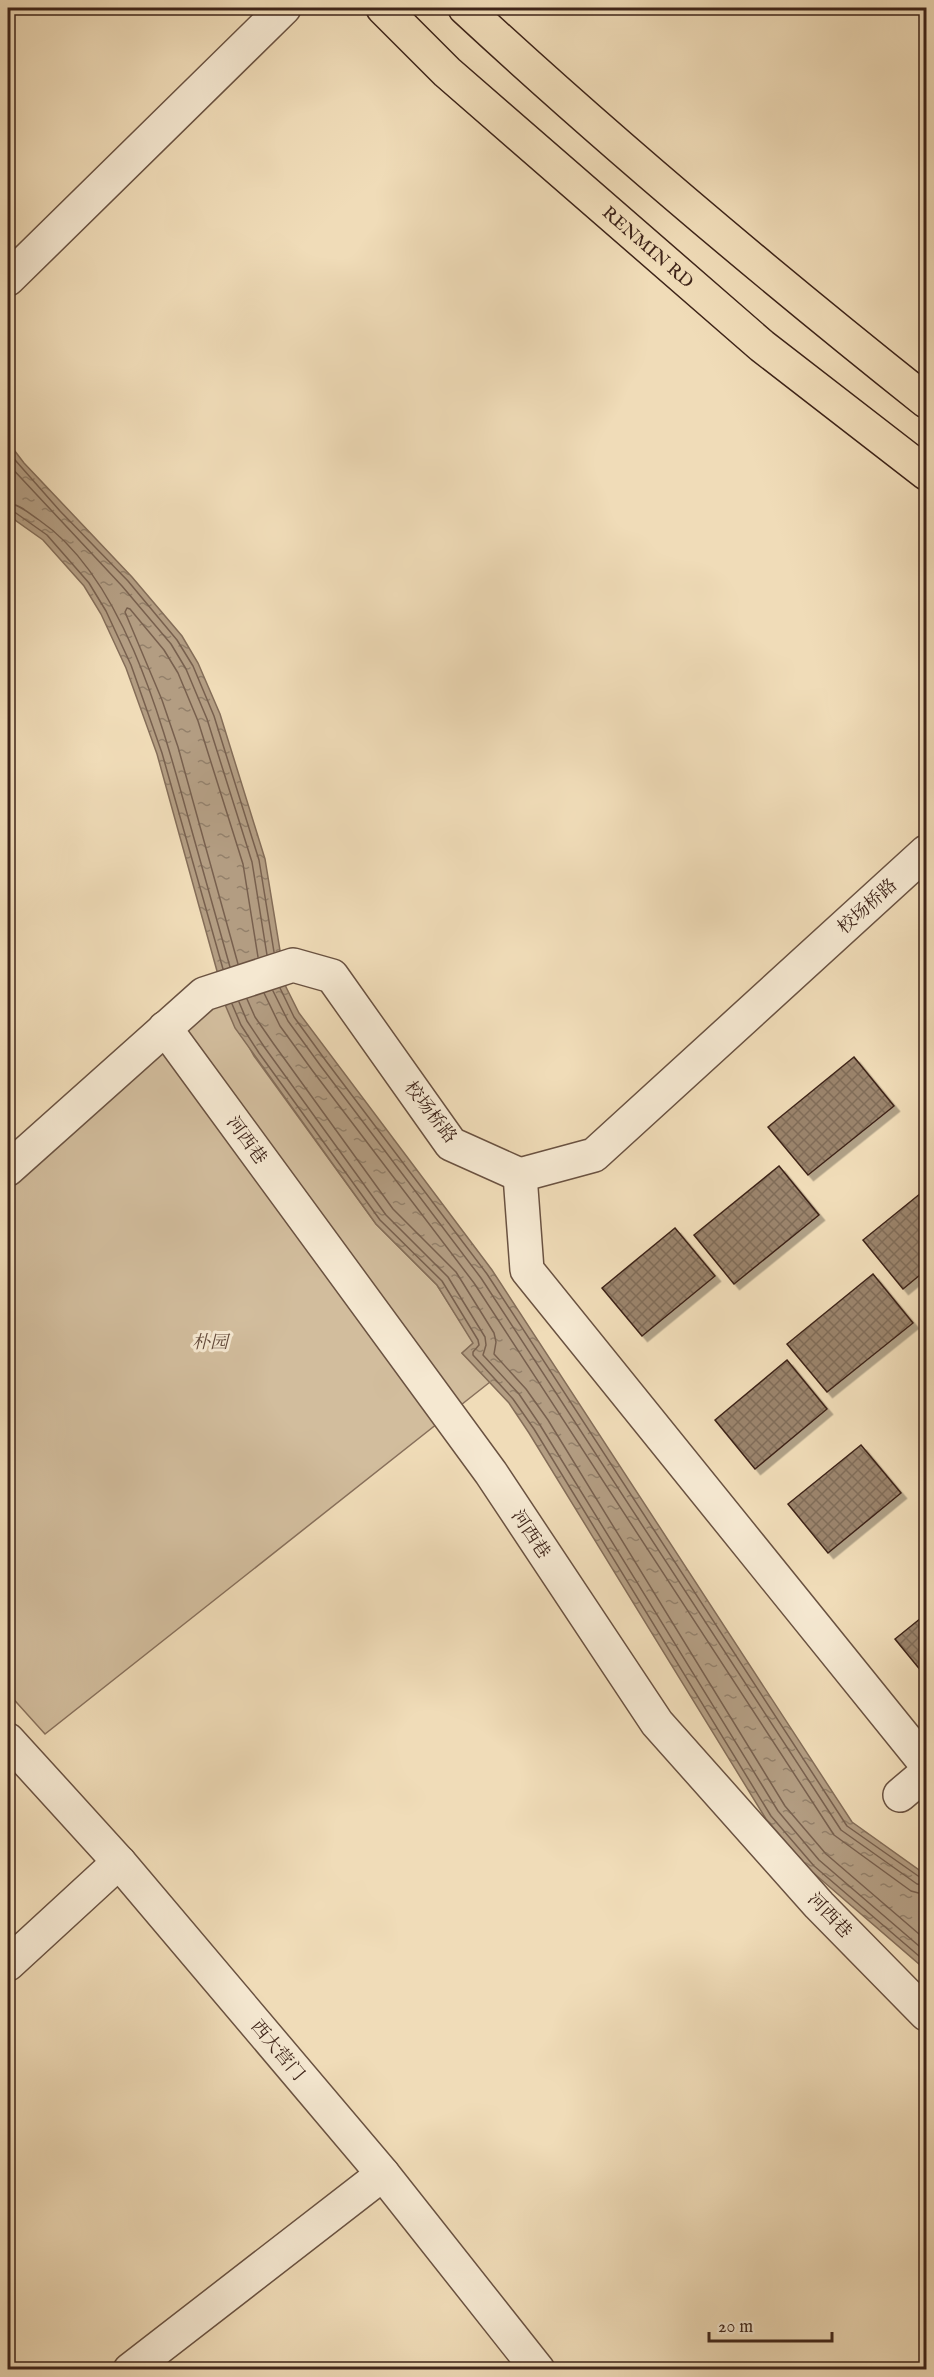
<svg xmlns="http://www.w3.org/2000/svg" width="934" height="2377" viewBox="0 0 934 2377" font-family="'IM FELL English','Noto Serif SC',serif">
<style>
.garden{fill:#d2bd9d;stroke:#88705b;stroke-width:1.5}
.water{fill:url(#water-ripples);stroke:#846d58;stroke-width:1.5}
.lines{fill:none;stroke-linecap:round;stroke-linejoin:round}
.shore{stroke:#78604e;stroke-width:1.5}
.building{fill:url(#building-cross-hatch);stroke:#3e2419;stroke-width:1.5;filter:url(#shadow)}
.minor-casing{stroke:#6a5241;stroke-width:36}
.major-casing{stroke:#3e2419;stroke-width:36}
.minor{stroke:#f5e8d1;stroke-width:33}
.major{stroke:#f0dcb8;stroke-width:33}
.labels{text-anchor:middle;stroke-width:6;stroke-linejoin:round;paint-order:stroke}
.street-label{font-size:18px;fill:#3e2419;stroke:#f5e8d1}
.park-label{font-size:18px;font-style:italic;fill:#634a3a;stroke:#f5e8d1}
</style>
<defs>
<pattern id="water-ripples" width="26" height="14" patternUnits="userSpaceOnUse" patternTransform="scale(1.5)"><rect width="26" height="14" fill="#b39d82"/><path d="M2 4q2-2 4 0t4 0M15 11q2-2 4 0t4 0" fill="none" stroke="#93806a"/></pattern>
<pattern id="building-cross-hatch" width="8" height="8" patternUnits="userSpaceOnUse" patternTransform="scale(1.5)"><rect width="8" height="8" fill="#9b846c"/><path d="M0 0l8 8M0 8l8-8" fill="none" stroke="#806c58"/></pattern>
<filter id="shadow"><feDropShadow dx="5.5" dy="5.5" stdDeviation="0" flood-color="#0004"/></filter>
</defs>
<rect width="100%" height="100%" fill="#f0dcb8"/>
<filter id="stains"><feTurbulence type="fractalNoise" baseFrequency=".00333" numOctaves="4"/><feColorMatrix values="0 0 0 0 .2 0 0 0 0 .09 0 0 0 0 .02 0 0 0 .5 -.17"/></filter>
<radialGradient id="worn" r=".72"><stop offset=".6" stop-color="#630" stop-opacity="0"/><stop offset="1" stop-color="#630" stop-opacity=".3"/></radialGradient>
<polygon class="garden" points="221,995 254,1056 376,1224 437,1285 474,1343 462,1353 490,1382 45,1734 8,1693 8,1186"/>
<polygon class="water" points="8,442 24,463 132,577 182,636 198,663 220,714 265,859 286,987 299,1013 492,1270 852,1822 926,1875 926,1970 810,1870 766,1819 529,1433 509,1403 462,1353 473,1343 437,1285 376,1224 235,1028 221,995 217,971 157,754 126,668 101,614 84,586 43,540 8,515"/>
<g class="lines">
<g class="shore">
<polyline points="8,452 60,511 128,581 177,640 193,666 214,716 259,860 274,952"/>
<polyline points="8,464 122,586 171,644 186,669 207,719 252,862 267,955"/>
<path d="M 8,503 C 19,504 30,514 39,520 C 124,578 162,723 188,817 C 202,867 216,917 230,967"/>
<polyline points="8,511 13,511 47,535 89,583 106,611 131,665 162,753 223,969"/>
<polyline points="238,964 178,747 162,700 125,612 127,608 130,609 164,650 178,673 198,721 243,864 258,957"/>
<polyline points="280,988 294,1017 326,1061 487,1274 847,1826 921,1878 926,1879"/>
<polyline points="273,991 288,1021 320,1065 481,1278 841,1830 917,1884 926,1886"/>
<polyline points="264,993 280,1026 312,1070 474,1283 834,1835 911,1891 926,1895"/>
<polyline points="247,999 255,1017 273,1043 393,1209 456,1272 494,1333 496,1342 494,1354 526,1389 548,1420 785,1806 826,1854 926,1940"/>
<polyline points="239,1002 247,1021 265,1048 386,1215 448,1277 485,1337 486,1345 483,1355 519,1394 540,1425 778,1811 819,1860 926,1952"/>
<polyline points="232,1004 241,1025 259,1053 380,1220 442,1281 478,1340 479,1345 473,1352 473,1355 513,1399 534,1429 771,1816 814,1866 926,1962"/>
</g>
</g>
<g class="building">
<polygon points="854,1057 894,1106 808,1175 768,1127"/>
<polygon points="779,1166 819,1215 734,1284 694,1235"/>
<polygon points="926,1189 926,1270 903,1289 863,1240"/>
<polygon points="675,1228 715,1276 642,1336 602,1288"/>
<polygon points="873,1274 913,1323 827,1392 787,1344"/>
<polygon points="787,1360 827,1409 755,1469 715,1420"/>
<polygon points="861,1445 901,1493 828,1553 788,1504"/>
<polygon points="926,1614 926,1677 895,1639"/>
</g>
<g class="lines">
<defs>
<g id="minor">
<polyline points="8,279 284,8"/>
<polyline points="165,1028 491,1473 657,1723 819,1905 926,2014"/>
<polyline points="8,1169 204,994 293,965 332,976 451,1144 520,1175 594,1155 926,852"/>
<polyline points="520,1175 527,1270 926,1764"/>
<polyline points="8,1740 119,1862 383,2174 538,2370"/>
<polyline points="900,1795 926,1773"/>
<polyline points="8,1964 119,1862"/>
<polyline points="130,2370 383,2174"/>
</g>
<g id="major">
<path id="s1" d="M 383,8 L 447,72 L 762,346 L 926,473"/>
<path d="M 465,8 C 613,145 768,275 926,401"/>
</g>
</defs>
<use href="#minor" class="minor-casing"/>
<use href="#major" class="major-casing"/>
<use href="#minor" class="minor"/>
<use href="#major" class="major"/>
</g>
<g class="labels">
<g class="street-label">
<text dy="6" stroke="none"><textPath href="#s1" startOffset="357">RENMIN RD</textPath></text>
<text transform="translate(867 906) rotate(-42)" y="6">校场桥路</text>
<text transform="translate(431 1112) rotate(52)" y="6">校场桥路</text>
<text transform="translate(247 1140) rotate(54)" y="6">河西巷</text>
<text transform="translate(531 1534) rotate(56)" y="6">河西巷</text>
<text transform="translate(830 1915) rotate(46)" y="6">河西巷</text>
<text transform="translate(278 2050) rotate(50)" y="6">西大营门</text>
</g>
<g class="park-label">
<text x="210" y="1348">朴园</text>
</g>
</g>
<rect width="934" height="2377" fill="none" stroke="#f0dcb8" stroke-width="30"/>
<rect x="9" y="9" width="916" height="2359" fill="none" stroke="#3e2419" stroke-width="3"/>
<rect x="15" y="15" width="904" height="2347" fill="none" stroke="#3e2419" stroke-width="1.5"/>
<path d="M709 2332v9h123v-9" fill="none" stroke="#3e2419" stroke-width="3"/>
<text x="718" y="2332" font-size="18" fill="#3e2419" stroke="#f5e8d1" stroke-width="4.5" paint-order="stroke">20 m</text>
<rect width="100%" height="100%" filter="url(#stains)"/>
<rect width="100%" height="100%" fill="url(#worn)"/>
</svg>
